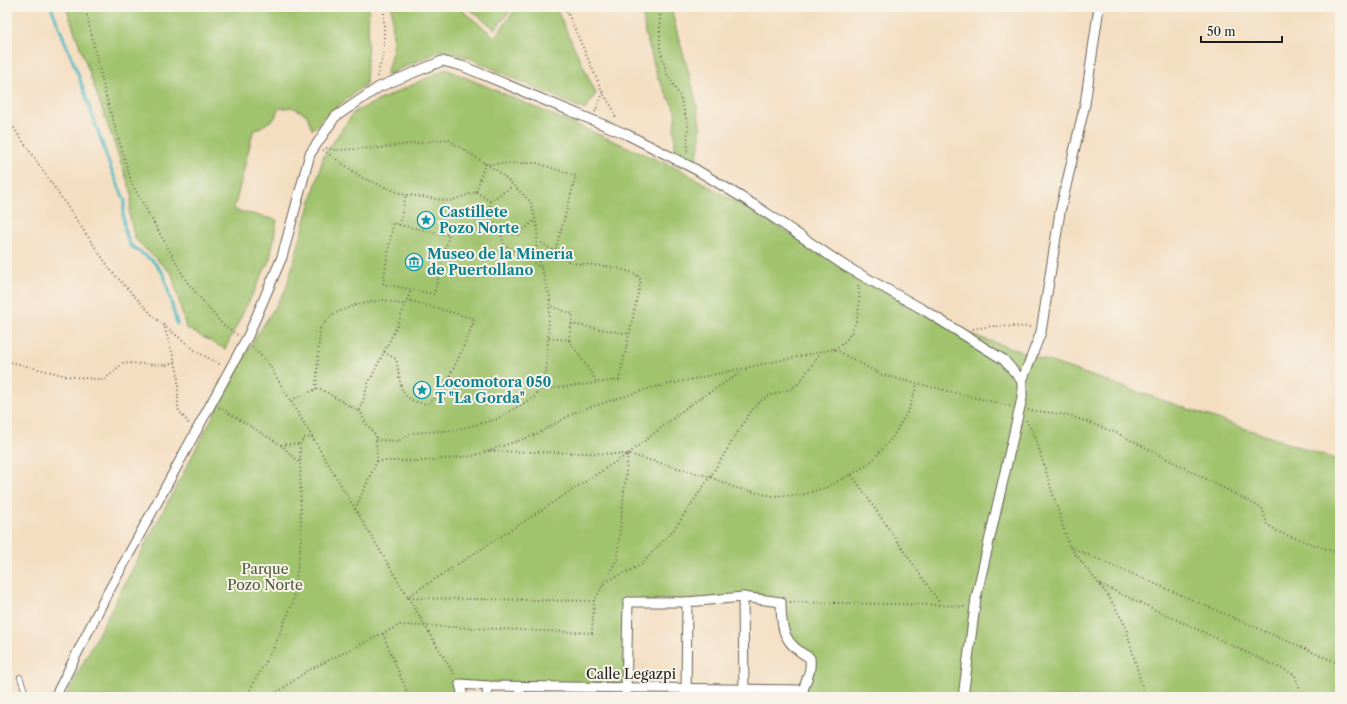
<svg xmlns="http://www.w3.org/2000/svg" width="1347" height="704" viewBox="0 0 1347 704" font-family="'Libre Caslon Text',serif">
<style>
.green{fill:#a0c36d;stroke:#5e7044}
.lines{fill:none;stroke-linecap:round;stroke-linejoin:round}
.stream{stroke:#4ab9c1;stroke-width:3}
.lane-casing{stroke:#686056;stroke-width:6}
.street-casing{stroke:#686056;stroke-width:11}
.path{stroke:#686056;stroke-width:2;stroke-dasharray:1 3;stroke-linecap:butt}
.lane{stroke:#fff;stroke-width:4.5}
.street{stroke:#fff;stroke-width:9}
.labels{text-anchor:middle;stroke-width:4;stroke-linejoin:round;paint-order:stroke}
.culture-label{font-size:14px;font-weight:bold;fill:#0d838f;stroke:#f7f3e8;text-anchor:start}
.park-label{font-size:14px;fill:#4a5638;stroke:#f7f3e8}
.street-label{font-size:14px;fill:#1c1c1c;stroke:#f7f3e8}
</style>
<rect width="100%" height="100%" fill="#f7f3e8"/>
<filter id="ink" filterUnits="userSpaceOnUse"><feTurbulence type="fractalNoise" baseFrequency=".025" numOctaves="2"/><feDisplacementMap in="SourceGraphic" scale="8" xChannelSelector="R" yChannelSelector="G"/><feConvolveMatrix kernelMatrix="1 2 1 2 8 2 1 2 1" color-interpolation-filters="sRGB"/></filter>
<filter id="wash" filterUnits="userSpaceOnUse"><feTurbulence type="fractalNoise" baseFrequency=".012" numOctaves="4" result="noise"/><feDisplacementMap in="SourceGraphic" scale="16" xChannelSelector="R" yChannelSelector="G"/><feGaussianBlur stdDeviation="0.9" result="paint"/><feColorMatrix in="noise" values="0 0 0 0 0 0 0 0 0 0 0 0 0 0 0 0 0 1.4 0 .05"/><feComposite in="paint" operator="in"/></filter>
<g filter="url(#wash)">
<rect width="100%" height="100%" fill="#f4dec1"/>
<g class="green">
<polygon points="66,7 369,7 366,84 329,113 312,130 307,115 292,107 278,109 275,118 253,132 234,210 277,220 270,259 225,349 186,328 172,274 135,239 129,214 132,194"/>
<polygon points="392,7 458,7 495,37 517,7 557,7 558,13 596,93 585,110 469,58 443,50 386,75 393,48"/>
<polygon points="467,7 507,7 511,10 495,29"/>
<path d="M 642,7 L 671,7 C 679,47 696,86 700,126 C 701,140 697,156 695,169 L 676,160 L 674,128 L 676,112 L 658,78 L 645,33 Z"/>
<polygon points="446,69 681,170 952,328 1340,461 1340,697 802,697 807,684 816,668 810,658 792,645 780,602 743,597 628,602 626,688 461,684 463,697 65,697 248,350 286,289 324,155 354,112"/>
</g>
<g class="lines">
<polyline class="stream" points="51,7 78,74 111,169 125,201 123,214 125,231 130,245 153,261 164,275 177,324"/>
</g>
</g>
<g filter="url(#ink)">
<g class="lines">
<defs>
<polyline id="lane" points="20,677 27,697"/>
<g id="street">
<polyline points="55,697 105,598 248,336 282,257 310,154 335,117 379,87 442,61 462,66 626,134 695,169 756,206 845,266 924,310 1004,360 1022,381"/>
<polyline points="463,697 460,684 488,686 803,690"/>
<polyline points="487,697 488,686"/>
<polyline points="520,697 520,687"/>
<polyline points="626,697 628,602 687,602 743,597"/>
<polyline points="686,697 687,602"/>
<path d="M 744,697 L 743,597 L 781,602 C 781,631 784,644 810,658 C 812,676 803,682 802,697"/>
<polyline points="963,697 976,598 1022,398 1022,381 1041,332 1060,212 1085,104 1099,7"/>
</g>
</defs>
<use href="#lane" class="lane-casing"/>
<use href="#street" class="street-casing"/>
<g class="path">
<polyline points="85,7 105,93 132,184 187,282 222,324 238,335"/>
<polyline points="565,7 603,93 613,109 616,119"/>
<polyline points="660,7 660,48 667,74 680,96 688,125 687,154"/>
<polyline points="377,77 384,51 384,7"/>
<polyline points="595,112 603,93"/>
<polyline points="7,118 112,272 155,318 197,352 221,365"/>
<polyline points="326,148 335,150 379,148 447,139 499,172 531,202 538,231 536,250 550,297 546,377 534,397 497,419 456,430 412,433 398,441 376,440"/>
<polyline points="323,150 363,178 402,194 450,201 476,192 485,164 537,163 576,176 555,252"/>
<polyline points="476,192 490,201 513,186"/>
<polyline points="490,201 490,218 500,232 518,235 535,220"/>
<polyline points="399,225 449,235 434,294 383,284 393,223 399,225 406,195"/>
<polyline points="500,232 504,244 541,268"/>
<polyline points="571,324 629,334"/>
<polyline points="973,329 992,326 1032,327"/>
<polyline points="549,338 569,340 573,314 550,306"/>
<polyline points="569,340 597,382"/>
<polyline points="252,347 268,363 455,676"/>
<path d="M 834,349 C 857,338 862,307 858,284"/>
<path d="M 384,352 L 396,359 C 402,384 396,400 427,404 C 448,391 465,342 475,319 L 407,300"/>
<polyline points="7,361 66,376 104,380 123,363 168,365 175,362 164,326"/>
<polyline points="175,362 178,375 178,409 189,424"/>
<polyline points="316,389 320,328 333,314 355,305 383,300 405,305"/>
<polyline points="539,390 619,380 641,280 636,274 614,267 571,263 539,241"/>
<polyline points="291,400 319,388 360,412"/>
<polyline points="219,407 281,445 300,463"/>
<polyline points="1028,410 1068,415 1117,433 1262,508 1267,524 1278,532 1340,554"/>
<polyline points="1026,420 1035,436 1069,546 1107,594 1125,625 1145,697"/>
<polyline points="281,445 300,444"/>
<polyline points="490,451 628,454 710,477 736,488 772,496 801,495 827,487 868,465 892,438 909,409 917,384"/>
<polyline points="377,461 424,461 473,456 535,435 578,411 651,388 834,349 882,375 1010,406"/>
<polyline points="852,475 941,605 966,607"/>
<polyline points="355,509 377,461 376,436 365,422 360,410 368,384 397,326 411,290"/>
<polyline points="1070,547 1340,664"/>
<polyline points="605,582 641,565 675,528 710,477 749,414 760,401 771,395 791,389 799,383 820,353"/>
<polyline points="1100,584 1295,675 1302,697"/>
<polyline points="407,597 628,454 691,404 748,368"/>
<polyline points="409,598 594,601"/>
<polyline points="790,602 941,605"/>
<polyline points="383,634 409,697"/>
<polyline points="246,697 273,649 293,602 301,540 300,444 304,438 313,437"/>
<polyline points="271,697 307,671 400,625 592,633 594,601 617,559 628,454"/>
</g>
<use href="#lane" class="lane"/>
<use href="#street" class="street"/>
</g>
</g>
<defs>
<symbol id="sight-ring" viewBox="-11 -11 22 22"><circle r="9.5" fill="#f7f3e8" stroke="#0f9aa8" stroke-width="1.5"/><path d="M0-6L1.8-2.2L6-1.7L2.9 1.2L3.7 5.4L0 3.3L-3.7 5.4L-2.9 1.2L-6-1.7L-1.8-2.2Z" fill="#0f9aa8"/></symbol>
<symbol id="museum-ring" viewBox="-11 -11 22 22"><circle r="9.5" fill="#f7f3e8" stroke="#0f9aa8" stroke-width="1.5"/><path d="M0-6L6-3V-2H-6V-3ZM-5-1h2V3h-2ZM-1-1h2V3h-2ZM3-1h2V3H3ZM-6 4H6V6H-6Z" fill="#0f9aa8"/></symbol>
</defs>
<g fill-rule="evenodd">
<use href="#sight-ring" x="416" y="210" width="20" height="20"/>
<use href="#museum-ring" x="404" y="252" width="20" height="20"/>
<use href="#sight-ring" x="412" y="380" width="20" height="20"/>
</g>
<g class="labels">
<g class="culture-label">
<text x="439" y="217">Castillete<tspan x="439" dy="16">Pozo Norte</tspan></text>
<text x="427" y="259">Museo de la Minería<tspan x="427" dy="16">de Puertollano</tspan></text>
<text x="435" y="387">Locomotora 050<tspan x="435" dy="16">T "La Gorda"</tspan></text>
</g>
<g class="park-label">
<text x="265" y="574">Parque<tspan x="265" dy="16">Pozo Norte</tspan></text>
</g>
<g class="street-label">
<text x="631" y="679">Calle Legazpi</text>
</g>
</g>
<rect width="1347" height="704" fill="none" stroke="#f7f3e8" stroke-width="24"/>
<path d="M1201 36v6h81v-6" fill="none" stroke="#1c1c1c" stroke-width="2"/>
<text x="1207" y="36" font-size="12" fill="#1c1c1c" stroke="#f7f3e8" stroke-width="3" paint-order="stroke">50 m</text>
</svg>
